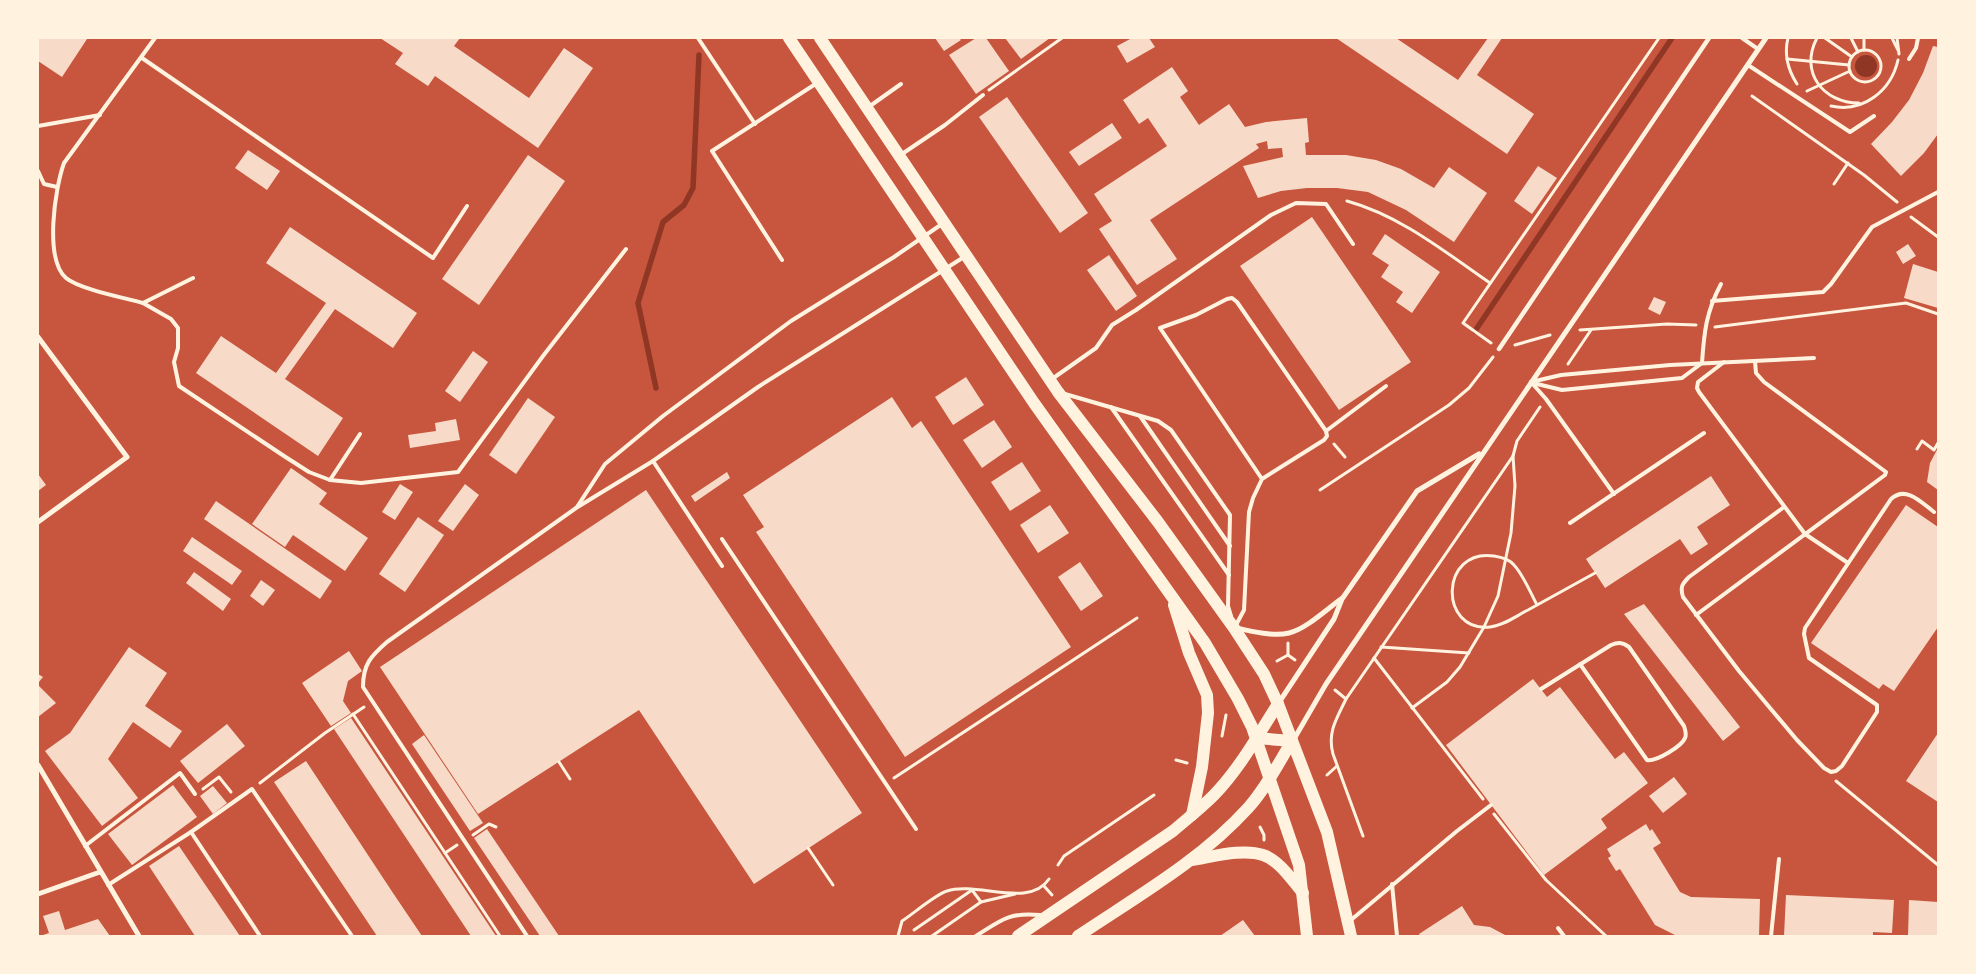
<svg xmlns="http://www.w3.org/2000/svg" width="1976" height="974" viewBox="0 0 1976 974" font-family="'PT Serif',serif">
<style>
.water{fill:#8f3625}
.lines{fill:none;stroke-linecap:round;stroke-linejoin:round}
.stream{stroke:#8f3625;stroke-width:5.5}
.building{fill:#f7dbc8}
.path{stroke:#fff3e0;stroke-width:3}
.service{stroke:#fff3e0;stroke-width:4}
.pedestrian{stroke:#fff3e0;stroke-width:4.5}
.minor{stroke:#fff3e0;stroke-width:5}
.primary{stroke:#fff3e0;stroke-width:12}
</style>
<rect width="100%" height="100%" fill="#c8553d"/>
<circle class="water" cx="1866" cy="66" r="11"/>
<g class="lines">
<g class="stream">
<polyline points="1475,331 1672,38"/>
<polyline points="656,388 638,303 663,222 684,205 693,188 699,55"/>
</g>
</g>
<g class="building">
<polygon points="38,38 84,38 87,39 62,77 38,61"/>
<polygon points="380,38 460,38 454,46 529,98 564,48 593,68 538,148 435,76 428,86 395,64 403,53"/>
<polygon points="935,38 959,38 961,40 944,51"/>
<polygon points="976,38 986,38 1009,71 976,94 949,55"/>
<polygon points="1005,38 1050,38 1021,59"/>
<polygon points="1132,38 1149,38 1155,47 1127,63 1117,46"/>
<polygon points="1336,38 1396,38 1458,80 1488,38 1502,38 1477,75 1534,114 1507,154"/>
<polygon points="1933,46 1938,47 1938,134 1924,153 1901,176 1871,144 1892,122 1909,100 1923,73"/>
<polygon points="1172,67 1188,91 1180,97 1199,125 1229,104 1245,127 1266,122 1307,118 1309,142 1305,143 1306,155 1346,155 1376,160 1401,169 1434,188 1449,167 1487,193 1454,242 1406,210 1368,192 1337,188 1307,188 1281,191 1258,198 1243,166 1283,157 1282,148 1268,149 1267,141 1256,144 1259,148 1150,220 1177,259 1137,285 1099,229 1112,221 1094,194 1167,146 1148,118 1139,124 1123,100"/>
<polygon points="1007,97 1088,213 1060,233 979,117"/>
<polygon points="1112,123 1122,138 1079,166 1069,152"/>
<polygon points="248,150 280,171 267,190 235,168"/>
<polygon points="528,155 565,181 479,305 442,279"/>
<polygon points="1538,166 1557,178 1532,214 1514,201"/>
<polygon points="1312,217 1411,362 1339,410 1240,266"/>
<polygon points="290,227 417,313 393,348 335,309 285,379 343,418 318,456 196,373 221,336 276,373 326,303 266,263"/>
<polygon points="1385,234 1440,272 1412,313 1396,302 1403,292 1381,277 1389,265 1372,254"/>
<polygon points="1908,244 1916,256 1903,264 1896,252"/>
<polygon points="1109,255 1137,296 1116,311 1087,270"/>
<polygon points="1913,264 1938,272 1938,308 1904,298"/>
<polygon points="1654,297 1666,302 1660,315 1648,309"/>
<polygon points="473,351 488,362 460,402 445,391"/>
<polygon points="966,377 984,405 953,425 935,397"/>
<polygon points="892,397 912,428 921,421 1071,647 905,757 756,532 764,527 743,495"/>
<polygon points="528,398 555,417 516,474 489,455"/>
<polygon points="456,419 460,440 410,448 408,435 436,431 435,423"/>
<polygon points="994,420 1012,447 982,468 963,440"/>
<polygon points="1938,448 1938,490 1927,482 1930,463"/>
<polygon points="1022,462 1041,491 1010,511 991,482"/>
<polygon points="291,468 327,493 319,504 368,538 345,571 293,535 285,547 252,524"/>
<polygon points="727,472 730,478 695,502 691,496"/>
<polygon points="38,474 46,485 38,491"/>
<polygon points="1711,476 1730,505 1697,527 1708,544 1691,555 1680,539 1605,588 1586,559"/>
<polygon points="400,484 413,492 395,520 382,512"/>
<polygon points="465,484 479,495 453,531 438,521"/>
<polygon points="646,490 862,813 754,884 639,710 478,814 380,667"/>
<polygon points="216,501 332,581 320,599 204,519"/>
<polygon points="1050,505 1069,533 1038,553 1020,525"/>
<polygon points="1906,505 1938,527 1938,627 1894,691 1883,684 1879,689 1811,643"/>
<polygon points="418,517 444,535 405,592 379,574"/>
<polygon points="192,537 242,571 232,585 183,551"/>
<polygon points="1080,562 1103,596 1081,611 1058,577"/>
<polygon points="194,572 231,599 223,611 186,583"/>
<polygon points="261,580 275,590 263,606 250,596"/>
<polygon points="1644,604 1740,727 1723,741 1624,614"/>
<polygon points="129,647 167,673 145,706 182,731 170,748 133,722 108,759 138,798 102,826 45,751 70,733"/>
<polygon points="349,651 362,671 348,681 343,701 351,713 331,726 302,683"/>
<polygon points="38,674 43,677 38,683"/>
<polygon points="1533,679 1547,697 1560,687 1615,759 1624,752 1648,783 1601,819 1607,828 1544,875 1446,745"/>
<polygon points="38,685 56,703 38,717"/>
<polygon points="351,718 496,936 471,936 334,729"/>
<polygon points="227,724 245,746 198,783 180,761"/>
<polygon points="1938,733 1938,802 1906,781"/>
<polygon points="424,735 483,823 470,831 412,744"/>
<polygon points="306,761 393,893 422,936 377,936 274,782"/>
<polygon points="1674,777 1687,794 1663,813 1649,796"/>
<polygon points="173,785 197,817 132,865 108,834"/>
<polygon points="213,786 227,803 213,814 200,796"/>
<polygon points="1646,824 1650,831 1652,829 1661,843 1653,848 1680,892 1691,897 1760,899 1759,936 1677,936 1655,925 1620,869 1616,871 1608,858 1611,856 1607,849"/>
<polygon points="487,829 559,936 540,936 474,838"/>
<polygon points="179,846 240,936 195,936 149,866"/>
<polygon points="1786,895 1894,900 1892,933 1873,932 1873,936 1784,936"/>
<polygon points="1909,900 1938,902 1938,936 1908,936"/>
<polygon points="1462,906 1474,925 1490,927 1507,936 1420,936 1419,934"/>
<polygon points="59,911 65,930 98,919 110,936 40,936 49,933 43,916"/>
<polygon points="1243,920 1255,936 1220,936"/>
</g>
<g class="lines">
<g class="path">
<path d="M 1788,38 C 1784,54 1788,70 1797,84"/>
<path d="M 1817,38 C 1799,72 1823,103 1859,103"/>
<polyline points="1825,38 1852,57"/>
<polyline points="1851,38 1858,52"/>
<polyline points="1892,38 1898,50"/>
<polyline points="1897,38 1899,54"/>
<polyline points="1864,50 1864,38"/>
<circle cx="1865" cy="66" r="16"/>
<polyline points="1787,59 1849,65"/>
<polyline points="989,90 1062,38"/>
<polyline points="1807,91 1850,71"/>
<polyline points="1752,96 1864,175 1897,202"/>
<path d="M 1831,106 C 1863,113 1891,91 1898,60"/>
<polyline points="1834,184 1848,163"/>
<path d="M 1347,201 C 1401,216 1445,252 1490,283"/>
<polyline points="1911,217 1938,237"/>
<polyline points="1715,327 1906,303 1938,314"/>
<polyline points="1580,330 1667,324 1696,325"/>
<polyline points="1491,343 1463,323 1659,38"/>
<polyline points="1515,345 1550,335"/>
<polyline points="1568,364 1591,330"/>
<polyline points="1334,444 1345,457"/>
<polyline points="1917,449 1922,441 1934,450 1938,443"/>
<polyline points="1320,490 1449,405 1469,388 1493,357"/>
<path d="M 1537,605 C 1530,592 1524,576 1514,565 C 1509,559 1501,557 1494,556 C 1440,548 1438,632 1490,627 C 1503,626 1516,616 1528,610 C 1550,598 1573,585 1595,573"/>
<polyline points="1381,647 1469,653"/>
<polyline points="1288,655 1288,643"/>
<polyline points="1374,658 1483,799"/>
<polyline points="1277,661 1288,655 1295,660"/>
<polyline points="1335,690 1346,699"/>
<polyline points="1412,708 1447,682 1460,667 1484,627 1498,596 1511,533 1515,486 1513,456 1517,441 1540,407"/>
<polyline points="353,714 500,936"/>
<polyline points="1222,736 1226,715"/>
<polyline points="1176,760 1187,763"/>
<polyline points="559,762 570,779"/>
<polyline points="1327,775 1337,766"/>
<polyline points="894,778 1137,618"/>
<polyline points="1836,781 1938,865"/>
<polyline points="260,783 325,733 364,707"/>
<polyline points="203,789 219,777 231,792"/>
<polyline points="1494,814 1546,880 1606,936"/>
<polyline points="1260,827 1264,835 1264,840"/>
<polyline points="473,835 489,824 496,827"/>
<path d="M 1363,836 L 1333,754 C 1327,732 1337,718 1346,699 L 1513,456"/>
<polyline points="808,848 833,885"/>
<polyline points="445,853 457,845"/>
<polyline points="1058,865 1064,856 1154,795"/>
<polyline points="1044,886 1052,895"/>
<polyline points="914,930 972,890 981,902"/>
<path d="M 898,936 L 902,921 C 913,914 936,894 947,891 C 977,881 1029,909 1049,879"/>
<polyline points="932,936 981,902 1015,894"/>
</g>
<g class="service">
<path d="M 155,38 L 64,163 C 55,188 44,259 66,278 C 79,289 125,298 143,303 L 193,278"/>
<polyline points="698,38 755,124"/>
<polyline points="1742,38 1758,49"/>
<polyline points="142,58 433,258 467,206"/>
<polyline points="1909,59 1916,48 1918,38"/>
<polyline points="1748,65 1850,132 1874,116"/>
<polyline points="870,106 901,84"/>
<polyline points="38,126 100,115"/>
<polyline points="902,154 945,125 983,95"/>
<polyline points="38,171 44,184 57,187"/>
<polyline points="782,260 712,151 817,83"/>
<polyline points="1712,301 1823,292 1831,284 1872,227 1938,192"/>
<polyline points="143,303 171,319 178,328 178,348 174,362 179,386 284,456 309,472 330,480 361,483 458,472 543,356 626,249"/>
<polyline points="1724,362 1698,382 1697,388 1699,392 1805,534 1848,563"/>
<polyline points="1052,379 1096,348 1112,325 1136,310 1271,215 1296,203 1326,204 1353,244"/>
<polyline points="1531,382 1561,375 1670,365 1814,358"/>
<polyline points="1531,382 1546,399 1614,494"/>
<path d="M 1533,383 L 1562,390 L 1682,378 L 1702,363 C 1704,333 1706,312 1721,284"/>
<polyline points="1065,394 1158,421 1171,430 1230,515 1228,606 1231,616"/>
<polyline points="1111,407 1229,575"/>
<polyline points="1140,416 1230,546"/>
<polyline points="1326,431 1386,386"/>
<polyline points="653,461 722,566"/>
<polyline points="330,480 360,434"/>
<polyline points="577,507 605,464 663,416 791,321 894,257 942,224"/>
<path d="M 1784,507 L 1689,577 C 1682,584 1680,587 1683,597 L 1739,671 L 1797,740 L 1824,768 L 1831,772 L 1836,771 L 1842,766 L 1877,712 L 1877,705 L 1809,658 L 1804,634 L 1805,628 L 1891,499 C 1906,485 1922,503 1934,512"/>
<polyline points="1570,523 1704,433"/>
<polyline points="722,539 916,829"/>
<polyline points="1696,615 1885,475 1886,472 1764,382 1756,373 1755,361"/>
<polyline points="1236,625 1244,610 1249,512 1253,498 1262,479 1324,440 1327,436 1326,431 1237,302 1232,298 1227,299 1196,315 1160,328 1262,479"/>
<path d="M 1541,689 L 1611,645 C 1618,642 1622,642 1629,647 L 1684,726 C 1685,730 1687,734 1685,738 C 1682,746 1656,762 1647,760 L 1580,664"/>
<polyline points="191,832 260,936"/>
<polyline points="85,846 180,773 195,794"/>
<polyline points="1392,884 1397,936"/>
<polyline points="108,885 191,832 252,789 352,936"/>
<polyline points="1351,920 1457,831 1491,805"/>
<polyline points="1558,928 1564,936"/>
<path d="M 527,936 L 363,687 C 363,664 371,656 387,642 L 576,508 L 653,461 L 758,387 L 964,257"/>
<path d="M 976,936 C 1001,920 1009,912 1040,915"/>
<polyline points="1771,936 1779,859"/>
</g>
<polyline class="pedestrian" points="1499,349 1709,38"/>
<g class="minor">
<polyline points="38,337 127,457 38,522"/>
<path d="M 1236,628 C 1252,631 1273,637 1289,633 C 1306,629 1327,609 1341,599"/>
<polyline points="1278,704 1334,619 1342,599 1417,491 1479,454"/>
<polyline points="1294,739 1326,684 1766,38"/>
<polyline points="38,765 139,936"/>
<polyline points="38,894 100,872"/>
</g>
<g class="primary">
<polyline points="789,38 1034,403 1205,643 1238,699 1252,727 1299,865 1307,936"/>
<polyline points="820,38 1058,392 1158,522 1234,628 1264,674 1278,704 1327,832 1351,936"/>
<polyline points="1174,605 1189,653 1207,695 1208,713 1202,767 1192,815"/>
<polyline points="1256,738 1292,741"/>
<path d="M 1192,860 C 1212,857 1243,848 1263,855 C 1279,860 1292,880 1303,893"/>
<path d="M 1018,936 L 1173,831 C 1187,819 1201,808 1214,795 C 1240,768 1258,735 1278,704"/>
<path d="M 1078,936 C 1136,897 1200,861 1248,808 C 1266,788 1278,764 1292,741"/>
</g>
</g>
<rect width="1976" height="974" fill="none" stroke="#fff3e0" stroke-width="78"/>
</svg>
